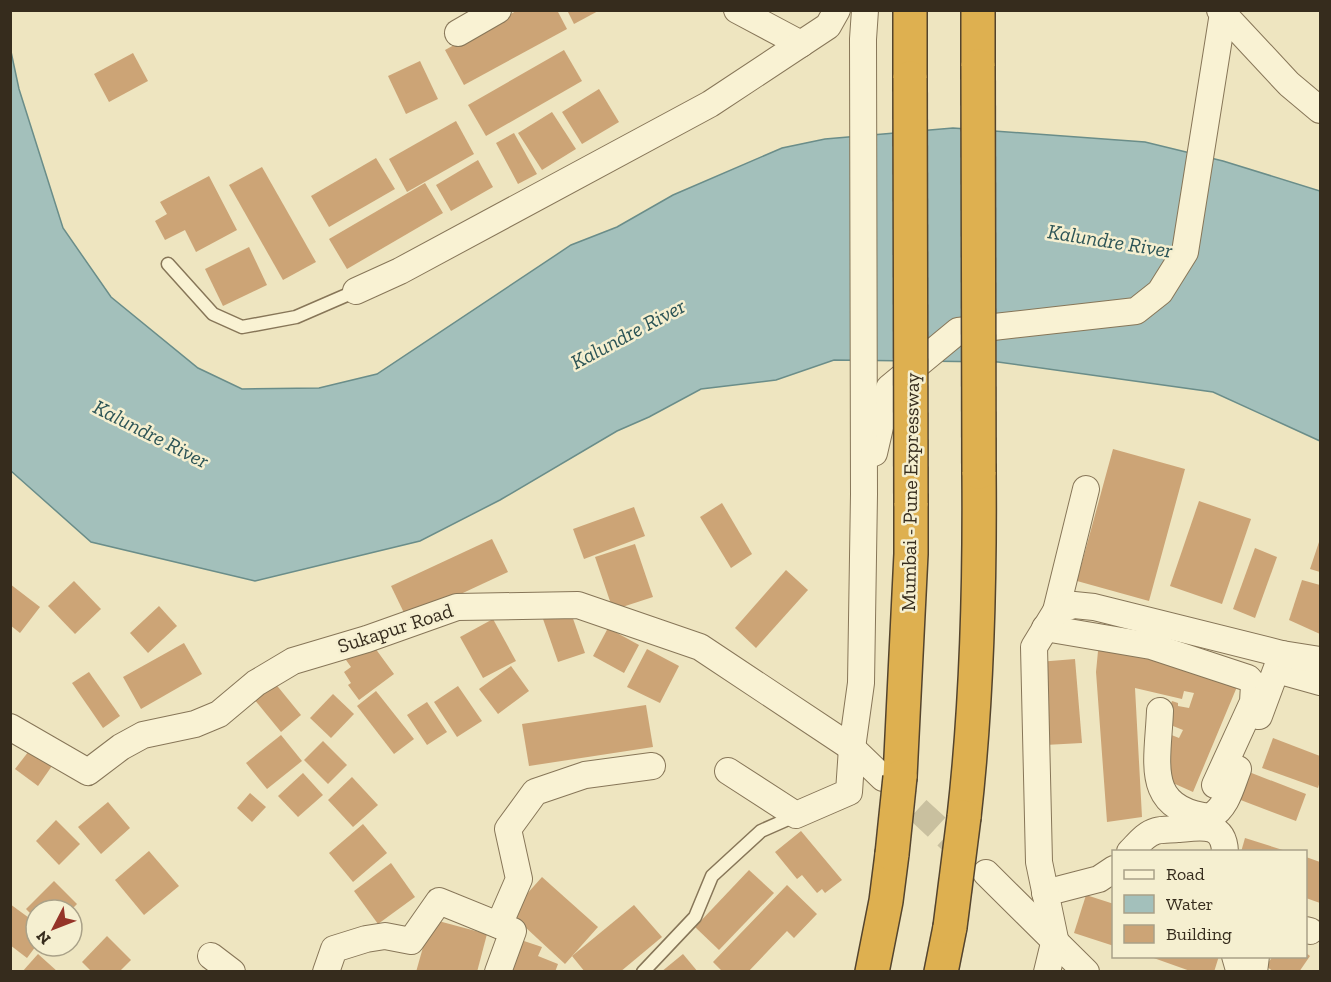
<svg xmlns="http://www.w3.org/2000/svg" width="1331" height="982" viewBox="0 0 1331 982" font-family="'Zilla Slab',serif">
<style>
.water{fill:#a3c0bb;stroke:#6a8d89;stroke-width:1.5}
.building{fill:#cca476}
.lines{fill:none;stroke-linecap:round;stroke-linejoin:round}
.street-tunnel{stroke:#c9c09f;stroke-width:26;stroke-dasharray:26 13;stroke-linecap:butt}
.lane-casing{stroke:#877658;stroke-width:15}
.street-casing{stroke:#877658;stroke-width:28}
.highway-casing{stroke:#54442d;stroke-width:36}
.lane{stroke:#f9f2d3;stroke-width:12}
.street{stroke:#f9f2d3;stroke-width:26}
.highway{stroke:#deb050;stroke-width:33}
.highway-bridge-casing{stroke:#54442d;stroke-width:36;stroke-linecap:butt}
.highway-bridge{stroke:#deb050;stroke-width:33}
.labels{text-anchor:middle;stroke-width:5;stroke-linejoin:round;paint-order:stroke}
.street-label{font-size:20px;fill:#362c1d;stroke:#f5efd0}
.water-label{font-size:21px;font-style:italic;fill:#2c5456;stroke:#f5efd0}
</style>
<rect width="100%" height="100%" fill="#eee5c0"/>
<polygon class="water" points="10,47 19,89 63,228 111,297 198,368 242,389 319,388 377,374 571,245 617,227 673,195 782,148 825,139 953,128 1145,142 1223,161 1320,191 1320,441 1213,392 998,362 834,360 776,380 701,389 649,417 617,431 500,500 420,541 255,581 91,542 11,471"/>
<g class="building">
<polygon points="518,10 557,10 567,29 464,85 445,50"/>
<polygon points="567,10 600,10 574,24"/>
<polygon points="564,50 582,81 486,136 468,105"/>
<polygon points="133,53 148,81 109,102 94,74"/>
<polygon points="420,61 438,99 406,114 388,76"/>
<polygon points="599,89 619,122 582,144 562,112"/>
<polygon points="552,112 576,149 542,170 518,133"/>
<polygon points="456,121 474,154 407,192 389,159"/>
<polygon points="514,133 537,174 518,184 496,143"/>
<polygon points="376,158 395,189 329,227 311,196"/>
<polygon points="478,160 493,187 451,211 436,185"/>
<polygon points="262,167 316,262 283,280 229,185"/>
<polygon points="209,176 237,230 196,252 185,230 165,240 155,221 167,214 160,202"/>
<polygon points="425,183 443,213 347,269 329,239"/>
<polygon points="249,247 267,285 223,306 205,269"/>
<polygon points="1113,449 1185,469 1149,601 1077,581"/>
<polygon points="1199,501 1251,519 1222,604 1170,586"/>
<polygon points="722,503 752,554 731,568 700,517"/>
<polygon points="634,507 645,536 584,559 573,529"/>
<polygon points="492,539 508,572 407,619 391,586"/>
<polygon points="1320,539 1320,572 1310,569"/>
<polygon points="635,544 653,597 613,610 595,557"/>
<polygon points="1255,548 1277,557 1255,618 1233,609"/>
<polygon points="786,570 808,590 756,648 735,628"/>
<polygon points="1302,580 1320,585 1320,634 1289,620"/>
<polygon points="74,581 101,609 75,634 48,606"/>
<polygon points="10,584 40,607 20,633 10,625"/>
<polygon points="159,606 177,626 148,653 130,633"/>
<polygon points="570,610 585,653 558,662 543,619"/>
<polygon points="493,619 516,661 483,678 460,637"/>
<polygon points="608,628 639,645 624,673 593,656"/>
<polygon points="184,643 202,674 141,709 123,677"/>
<polygon points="364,647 369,653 375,648 394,674 359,700 348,685 351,683 344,672 351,667 346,660"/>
<polygon points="647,649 679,666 660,703 627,687"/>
<polygon points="1140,650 1239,682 1193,792 1164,779 1170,764 1162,759 1164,732 1179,738 1183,730 1163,722 1172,701 1178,703 1178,706 1189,708 1194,693 1184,691 1182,699 1135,688 1142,817 1107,822 1096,672 1098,651"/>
<polygon points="1075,659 1082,743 1045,745 1038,662"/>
<polygon points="511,666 529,691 498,714 479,689"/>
<polygon points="89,672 120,716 103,728 72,683"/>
<polygon points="274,682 301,715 281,732 254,699"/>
<polygon points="458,686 482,721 457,737 434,702"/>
<polygon points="376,691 414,739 394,754 357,706"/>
<polygon points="333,694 354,714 331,738 310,718"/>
<polygon points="427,702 447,732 427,745 407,715"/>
<polygon points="646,705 653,747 529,766 522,724"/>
<polygon points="281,735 302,761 267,789 246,763"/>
<polygon points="1273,738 1320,756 1320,781 1318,788 1262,768"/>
<polygon points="323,741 347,765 328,784 304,760"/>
<polygon points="32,747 54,763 38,786 15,769"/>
<polygon points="1249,772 1306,794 1296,821 1238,799"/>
<polygon points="303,773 323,795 298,817 278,796"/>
<polygon points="352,777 378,805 353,827 328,800"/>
<polygon points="250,793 266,807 252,822 237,808"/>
<polygon points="108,802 130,828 101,854 78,827"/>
<polygon points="56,820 80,844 59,865 36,841"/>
<polygon points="363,824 387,853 353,882 329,853"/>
<polygon points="801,831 842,880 825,893 822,889 817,893 802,875 797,879 775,852"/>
<polygon points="1245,838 1286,851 1286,852 1241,852"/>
<polygon points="149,851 179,886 144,915 115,880"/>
<polygon points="1306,857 1320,862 1320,903 1306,898"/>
<polygon points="391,863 415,897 378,924 354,891"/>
<polygon points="749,870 774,893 719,950 695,927"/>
<polygon points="542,877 598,927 565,964 510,913"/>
<polygon points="54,881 77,904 71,910 36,910 36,919 26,909"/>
<polygon points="787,885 817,914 794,938 787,931 748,972 723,972 713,962"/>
<polygon points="1086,895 1114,904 1114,946 1074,933"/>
<polygon points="10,904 36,923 36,946 27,958 10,945"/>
<polygon points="634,905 662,937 620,972 585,972 572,956"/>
<polygon points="431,919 487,934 477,972 416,972"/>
<polygon points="107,936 131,960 119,972 92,972 82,962"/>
<polygon points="515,938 542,947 538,956 558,964 555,972 504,972"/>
<polygon points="1306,953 1310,956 1299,972 1274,972 1266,966 1273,956 1306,956"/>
<polygon points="38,954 58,972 22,972"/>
<polygon points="683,954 698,972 661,972"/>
<polygon points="1148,956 1219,956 1214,972 1193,972"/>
</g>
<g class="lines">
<polyline class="street-tunnel" points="889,783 970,858"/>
<defs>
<g id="lane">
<polyline points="168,264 213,314 242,327 296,317 356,291"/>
<polyline points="643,972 695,917 712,876 761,831 795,816"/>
</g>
<g id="street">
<polyline points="737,10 801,44"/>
<polyline points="1220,10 1289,84 1320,110"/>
<polyline points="458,33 498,10"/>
<polyline points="356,291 400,271 710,104 828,26 837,10"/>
<polyline points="874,453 889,388 958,331 1136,311 1160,292 1185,252 1223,13"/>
<polyline points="1056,611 1086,489"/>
<polyline points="1045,628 1151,646 1248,678 1254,685 1253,702 1215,785"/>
<polyline points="1277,670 1320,682"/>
<path d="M 1160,711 C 1158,762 1143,809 1210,817 C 1227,807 1231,787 1238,769"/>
<polyline points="1259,716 1282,654"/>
<polyline points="10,727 88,772 121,747 143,735 195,724 219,714 256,683 293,661 367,639 457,607 578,605 700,647 852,748 883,778"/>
<polyline points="728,771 796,815 849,792 852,748 861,683 864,494 863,39 865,10"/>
<path d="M 1130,852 C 1138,844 1145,834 1156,831 C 1163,829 1172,830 1179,829 C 1201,827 1224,822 1225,852"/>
<polyline points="986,873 1086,972"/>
<polyline points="1045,893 1099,879 1114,869"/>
<polyline points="499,925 519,879 508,829 535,792 585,775 652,766"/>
<polyline points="1306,930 1310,931"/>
<polyline points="211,956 232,972"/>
<polyline points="1235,956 1239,970"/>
<polyline points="326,972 334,949 366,939 385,936 411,941 439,901 513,931 498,972"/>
<polyline points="1047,972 1055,939 1039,862 1034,647 1056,611 1074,605 1094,607 1282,654 1320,660"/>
<polyline points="1254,972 1256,956"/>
</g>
<g id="highway">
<polyline points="910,10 910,78"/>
<polyline points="978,10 978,66"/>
<polyline points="900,777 911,554 911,503"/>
<path d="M 964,817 C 977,703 980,587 979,472"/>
<polyline points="872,972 886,901 892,854"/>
<polyline points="941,972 950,927"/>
</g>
</defs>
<use href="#lane" class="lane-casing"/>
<use href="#street" class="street-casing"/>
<use href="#highway" class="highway-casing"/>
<use href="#lane" class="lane"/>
<use href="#street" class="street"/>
<use href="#highway" class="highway"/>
<defs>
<g id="highway-bridge">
<polyline points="978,66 979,472"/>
<polyline points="910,78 911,503"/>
<polyline points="892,854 900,777"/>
<polyline points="950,927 964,817"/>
</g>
</defs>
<use href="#highway-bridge" class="highway-bridge-casing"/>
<use href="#highway-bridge" class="highway-bridge"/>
</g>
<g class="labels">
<g class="street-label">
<text transform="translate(910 492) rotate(-89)" y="7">Mumbai - Pune Expressway</text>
<text transform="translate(395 628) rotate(-18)" y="7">Sukapur Road</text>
</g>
<g class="water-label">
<text transform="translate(1110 241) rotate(9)" y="7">Kalundre River</text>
<text transform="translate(628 334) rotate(-28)" y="7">Kalundre River</text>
<text transform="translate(151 434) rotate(27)" y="7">Kalundre River</text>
</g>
</g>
<rect width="1331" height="982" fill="none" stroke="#362c1d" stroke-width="24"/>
<rect x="1112" y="850" width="195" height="108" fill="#f5efd0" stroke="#a9a188" stroke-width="1.5"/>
<rect x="1124" y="870" width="30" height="9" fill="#f9f2d3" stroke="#a9a188" stroke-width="1.5"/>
<text x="1166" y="880" font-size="18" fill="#362c1d">Road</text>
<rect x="1124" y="895" width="30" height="18" fill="#a3c0bb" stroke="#a9a188" stroke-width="1.5"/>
<text x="1166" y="910" font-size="18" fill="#362c1d">Water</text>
<rect x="1124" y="925" width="30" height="18" fill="#cca476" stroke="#a9a188" stroke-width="1.5"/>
<text x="1166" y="940" font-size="18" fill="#362c1d">Building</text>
<g transform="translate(54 928) rotate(228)"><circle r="28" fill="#f5efd0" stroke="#a9a188" stroke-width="1.5"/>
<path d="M0-4.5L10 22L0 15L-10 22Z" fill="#953428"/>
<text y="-9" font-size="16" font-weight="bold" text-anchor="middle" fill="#362c1d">N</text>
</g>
</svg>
